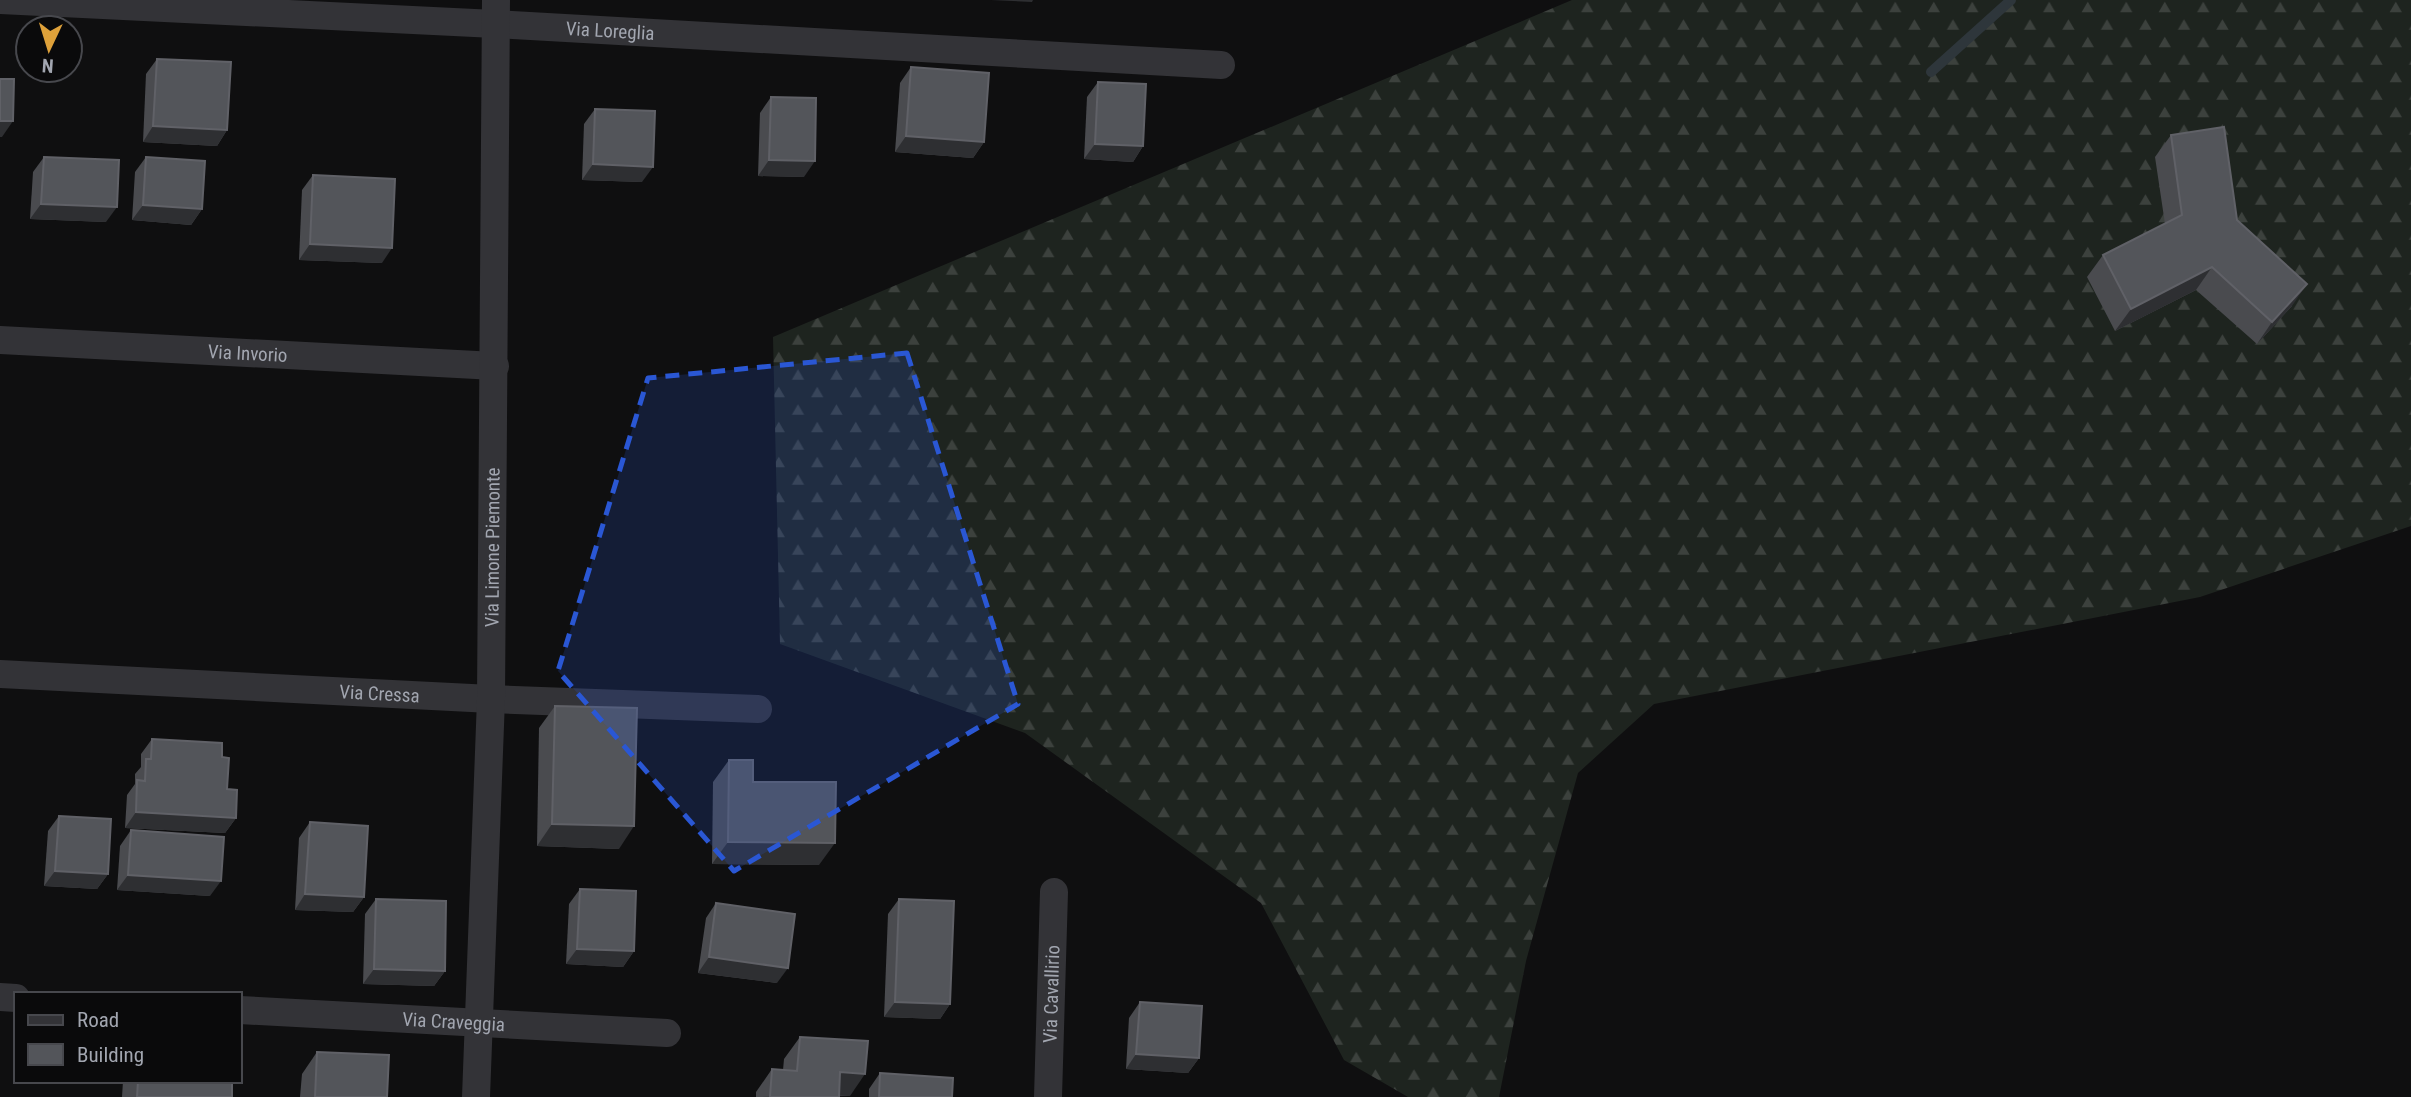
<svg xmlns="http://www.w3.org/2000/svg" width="2411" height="1097" viewBox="0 0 2411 1097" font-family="'Roboto Condensed',sans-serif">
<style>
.forest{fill:url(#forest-firs)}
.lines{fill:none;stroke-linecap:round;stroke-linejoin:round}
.stream{stroke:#2e363b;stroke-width:10}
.minor{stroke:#333337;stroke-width:28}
.wall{fill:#4a4b4f}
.shaded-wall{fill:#2e2f32}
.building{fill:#53555a;stroke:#606167;stroke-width:2}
.marked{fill:#2a57d4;fill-opacity:0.2;stroke:#2a57d4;stroke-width:5;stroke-dasharray:14 9;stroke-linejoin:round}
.labels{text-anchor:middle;stroke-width:7;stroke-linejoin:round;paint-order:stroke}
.street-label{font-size:19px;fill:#a2a6b0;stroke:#0a0a0b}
</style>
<defs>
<pattern id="forest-firs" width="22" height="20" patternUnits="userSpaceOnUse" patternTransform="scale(1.75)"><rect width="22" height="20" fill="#1e241f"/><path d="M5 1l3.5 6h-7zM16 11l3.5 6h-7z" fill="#3c413d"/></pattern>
</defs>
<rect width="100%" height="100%" fill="#0f0f10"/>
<polygon class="forest" points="1572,0 2411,0 2411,526 2200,597 1654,704 1578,773 1526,961 1499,1097 1408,1097 1344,1060 1261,903 1025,733 780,644 773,337"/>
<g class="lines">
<polyline class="stream" points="1931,72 2011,0"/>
<g class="minor">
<path id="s1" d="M 0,0 L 495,24 L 1221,65"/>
<path id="s2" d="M 0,340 L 495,366"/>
<path id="s3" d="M 0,674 L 491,699 L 758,709"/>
<polyline points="0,997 16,998"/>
<path id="s4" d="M 240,1010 L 667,1033"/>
<path id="s5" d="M 476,1097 L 491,699 L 496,0"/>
<path id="s6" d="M 1048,1097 L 1054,892"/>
</g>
</g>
<g class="wall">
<polygon points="157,59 227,130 217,146 143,142 146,74"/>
<polygon points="911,67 984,142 973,158 895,152 900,83"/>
<polygon points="1098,82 1143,146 1133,162 1084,159 1087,97"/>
<polygon points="771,97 804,177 758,176 760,113"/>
<polygon points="595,109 642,182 582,180 584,124"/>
<polygon points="2171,135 2237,220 2292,306 2257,344 2196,290 2115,331 2087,277 2103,255 2165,224 2155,157"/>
<polygon points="44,157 106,222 30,219 33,172"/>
<polygon points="146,157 202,209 191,225 132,220 135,172"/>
<polygon points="313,175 382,263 299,260 302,190"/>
<polygon points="555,706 619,849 537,846 539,728"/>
<polygon points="152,739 222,757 227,789 236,818 225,833 125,828 127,795 135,784 135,774 141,767 141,754"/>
<polygon points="729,760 753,782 819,865 712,864 713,782"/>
<polygon points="59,816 108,874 97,889 44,886 48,831"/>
<polygon points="310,822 364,897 353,912 295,910 299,838"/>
<polygon points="131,830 210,896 117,890 120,846"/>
<polygon points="580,889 634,951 623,967 566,964 569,904"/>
<polygon points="376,899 445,971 434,986 363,984 365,914"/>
<polygon points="899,899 950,1004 940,1019 884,1017 888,914"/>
<polygon points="716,903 777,983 698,973 706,918"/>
<polygon points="1140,1002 1199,1058 1188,1073 1126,1069 1129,1018"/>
<polygon points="800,1037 850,1096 756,1097 756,1092 772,1069 783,1070 784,1059"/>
<polygon points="317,1052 387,1097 300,1097 302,1074"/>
<polygon points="880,1073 952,1097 869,1097 869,1089"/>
<polygon points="123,1081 137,1081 232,1097 122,1097"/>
</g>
<g class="shaded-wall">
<polygon points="991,0 1033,0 1032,2"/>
<polygon points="0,121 13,121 2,137 0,137"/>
<polygon points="153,126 227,130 217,146 143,142"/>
<polygon points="906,136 984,142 973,158 895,152"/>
<polygon points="1095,144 1143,146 1133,162 1084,159"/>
<polygon points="769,160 815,161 804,177 758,176"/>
<polygon points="593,164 653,167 642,182 582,180"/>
<polygon points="41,204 117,207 106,222 30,219"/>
<polygon points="143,205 202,209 191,225 132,220"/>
<polygon points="310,244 392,248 382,263 299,260"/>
<polygon points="2212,267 2196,290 2115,331 2131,309"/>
<polygon points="2307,284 2292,306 2257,344 2272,322"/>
<polygon points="136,812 236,818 225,833 125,828"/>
<polygon points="552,824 634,826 619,849 537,846"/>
<polygon points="728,842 835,843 819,865 712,864"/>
<polygon points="55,871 108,874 97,889 44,886"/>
<polygon points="128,875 221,881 210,896 117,890"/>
<polygon points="305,894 364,897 353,912 295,910"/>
<polygon points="577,949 634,951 623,967 566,964"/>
<polygon points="709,957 788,968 777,983 698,973"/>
<polygon points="374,969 445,971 434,986 363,984"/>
<polygon points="895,1002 950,1004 940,1019 884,1017"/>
<polygon points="1136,1054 1199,1058 1188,1073 1126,1069"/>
<polygon points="840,1072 865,1074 850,1096 825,1095"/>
</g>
<g class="building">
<polygon points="157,59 231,62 227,130 153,126"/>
<polygon points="911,67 989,73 984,142 906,136"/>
<polygon points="0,79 14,79 13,121 0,121"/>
<polygon points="1098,82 1146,84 1143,146 1095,144"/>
<polygon points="771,97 816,98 815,161 769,160"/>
<polygon points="595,109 655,111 653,167 593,164"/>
<polygon points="2224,127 2237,220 2307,284 2272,322 2212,267 2131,309 2103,255 2182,215 2171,135"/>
<polygon points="44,157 119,160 117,207 41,204"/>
<polygon points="146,157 205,161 202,209 143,205"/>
<polygon points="313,175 395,179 392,248 310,244"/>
<polygon points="555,706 637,708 634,826 552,824"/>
<polygon points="152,739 222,743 222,757 229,758 227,789 237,790 236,818 136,812 137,780 145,781 146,759 151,759"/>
<polygon points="729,760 753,760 753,782 836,782 835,843 728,842"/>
<polygon points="59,816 111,819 108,874 55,871"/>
<polygon points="310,822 368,826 364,897 305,894"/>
<polygon points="131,830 224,837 221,881 128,875"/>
<polygon points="580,889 636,891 634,951 577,949"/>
<polygon points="376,899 446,901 445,971 374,969"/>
<polygon points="899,899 954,901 950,1004 895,1002"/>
<polygon points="716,903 795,914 788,968 709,957"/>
<polygon points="1140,1002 1202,1006 1199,1058 1136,1054"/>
<polygon points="800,1037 868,1041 865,1074 840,1072 839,1097 770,1097 772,1069 797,1071"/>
<polygon points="317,1052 389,1055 387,1097 315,1097"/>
<polygon points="880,1073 953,1078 952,1097 879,1097"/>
<polygon points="138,1081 232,1081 232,1097 137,1097"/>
</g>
<path class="marked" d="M 907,353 L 1018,704 L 734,871 L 558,671 L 648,378 Z"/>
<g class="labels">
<g class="street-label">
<text dy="7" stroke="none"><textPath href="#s1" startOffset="611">Via Loreglia</textPath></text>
<text dy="7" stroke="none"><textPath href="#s2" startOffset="248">Via Invorio</textPath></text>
<text dy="7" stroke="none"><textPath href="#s5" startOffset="550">Via Limone Piemonte</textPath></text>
<text dy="7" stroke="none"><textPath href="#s3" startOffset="380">Via Cressa</textPath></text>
<text dy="7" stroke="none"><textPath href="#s6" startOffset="103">Via Cavallirio</textPath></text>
<text dy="7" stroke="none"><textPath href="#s4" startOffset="214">Via Craveggia</textPath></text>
</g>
</g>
<rect x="14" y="992" width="228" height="91" fill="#0a0a0b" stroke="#47484d" stroke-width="2"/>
<rect x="28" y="1015" width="35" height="10" fill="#333337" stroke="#47484d" stroke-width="2"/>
<text x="77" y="1027" font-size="21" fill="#a2a6b0">Road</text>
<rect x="28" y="1044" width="35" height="21" fill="#53555a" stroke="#47484d" stroke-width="2"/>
<text x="77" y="1062" font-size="21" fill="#a2a6b0">Building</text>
<g transform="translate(49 49) rotate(184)"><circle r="33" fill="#0a0a0b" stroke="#47484d" stroke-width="2"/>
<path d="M0-5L12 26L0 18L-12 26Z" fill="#dea13a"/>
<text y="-10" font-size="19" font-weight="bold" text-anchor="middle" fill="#a2a6b0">N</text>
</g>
</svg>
